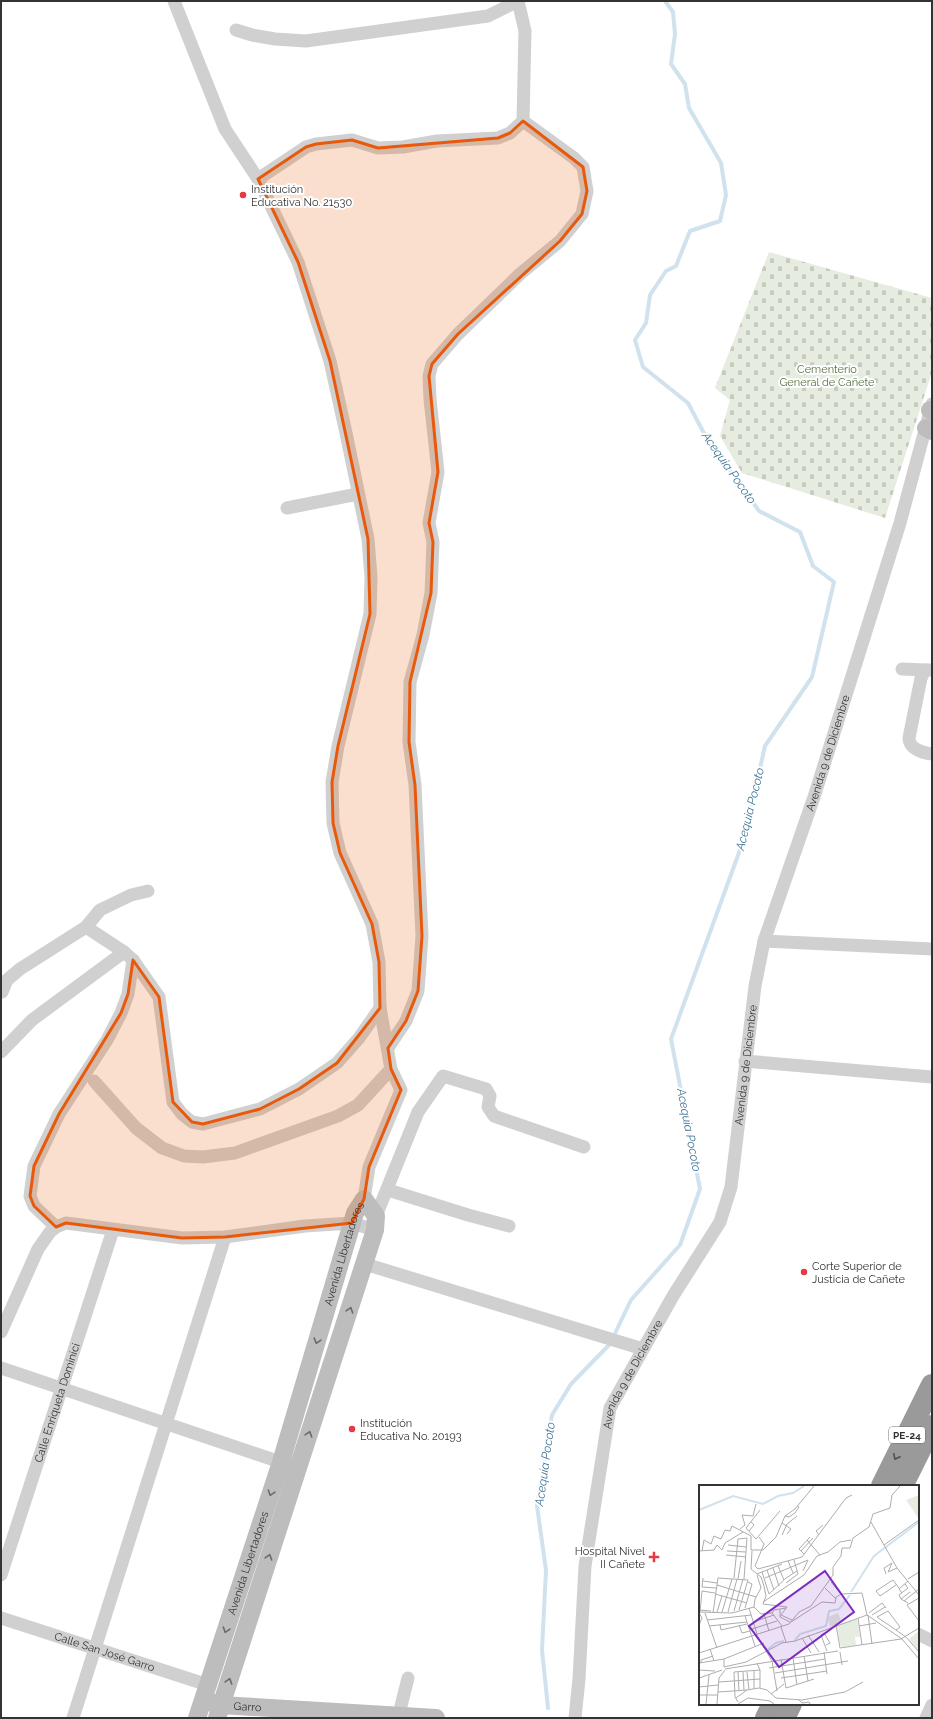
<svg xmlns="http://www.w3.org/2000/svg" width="933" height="1719" viewBox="0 0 933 1719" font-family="Raleway,sans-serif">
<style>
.cemetery{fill:url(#cemetery-stones)}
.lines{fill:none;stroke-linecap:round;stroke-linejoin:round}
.stream{stroke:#cfe2ee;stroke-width:4}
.street{stroke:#d0d0d0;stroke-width:13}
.secondary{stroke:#bdbdbd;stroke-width:18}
.highway{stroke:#9a9a9a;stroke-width:22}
.oneway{stroke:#6a6a6a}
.oneway2{stroke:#525252}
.marked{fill:#e8590c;fill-opacity:0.2;stroke:#e8590c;stroke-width:3;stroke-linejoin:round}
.poi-dot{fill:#e63946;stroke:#fff;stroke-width:1.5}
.labels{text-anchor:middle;stroke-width:4;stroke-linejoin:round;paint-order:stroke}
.shield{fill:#fff;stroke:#707070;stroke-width:1}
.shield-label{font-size:10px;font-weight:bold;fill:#333}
.poi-label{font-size:11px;fill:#333;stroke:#fff;text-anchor:start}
.park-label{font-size:11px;fill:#56703f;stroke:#fff}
.street-label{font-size:11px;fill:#333;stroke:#fff}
.water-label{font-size:12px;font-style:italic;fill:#3f7597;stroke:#fff}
.inset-river{fill:none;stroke:#cfe2ee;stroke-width:2}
.inset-road{fill:none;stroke:#adadad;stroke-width:1}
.view{fill:#7b2cbf;fill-opacity:0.15;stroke:#7b2cbf;stroke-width:2}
.inset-edge{fill:none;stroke:#333;stroke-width:2}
</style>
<defs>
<pattern id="cemetery-stones" width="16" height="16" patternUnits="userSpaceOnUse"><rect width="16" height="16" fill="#e6ecdf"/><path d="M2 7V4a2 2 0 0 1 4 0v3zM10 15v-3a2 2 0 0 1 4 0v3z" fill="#c6cbc0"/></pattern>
</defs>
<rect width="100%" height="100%" fill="#fff"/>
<polygon class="cemetery" points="769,252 932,298 932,372 885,518 742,473 720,436 730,400 715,388"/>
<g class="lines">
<polyline class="stream" points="548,1708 542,1650 546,1570 537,1506 552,1415 571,1384 610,1344 631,1300 680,1245 700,1189 671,1039 744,839 765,746 812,677 834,582 813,566 800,532 759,511 706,437 688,403 643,367 635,340 646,323 650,295 666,271 676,266 690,231 720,221 726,195 721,163 689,108 685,84 671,64 675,34 673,12 665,1"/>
<g class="street">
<polyline points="174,1 225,129 258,179 298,262 330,361 346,433 368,539 371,577 370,614 338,746 332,782 333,823 340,853 372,924 379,962 380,1008 391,1069 401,1090 369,1167 364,1199"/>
<polyline points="236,30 252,35 275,39 306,41 488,16 518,1 525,31 523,121 510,133 498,138 437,141 403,147 378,148 352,140 316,144 306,147 258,179"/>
<polyline points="287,508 358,494"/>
<polyline points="902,669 925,670"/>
<path d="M 932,670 L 925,670 L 921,678 L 909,738 C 909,749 923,753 932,754"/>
<polyline points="86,927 100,910 131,895 148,891"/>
<polyline points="764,941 932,949"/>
<polyline points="2,992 7,980 20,969 86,927 124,952"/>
<polyline points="388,1048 406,1021 418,991 422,936 415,785 409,742 410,682 423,635 431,593 433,542 429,523 438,472 430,399 429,376 432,364 458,334 520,274 560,241 582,214 587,191 583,167 574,158 523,121"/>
<polyline points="1,1052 32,1020 124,952 133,960 159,997 173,1102 182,1114 192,1122 203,1124 260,1109 299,1089 337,1063 359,1038 380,1008"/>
<polyline points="745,1061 932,1077"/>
<polyline points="94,1081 136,1128 162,1148 184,1156 203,1157 235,1153 338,1116 358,1105 391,1069"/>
<polyline points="388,1190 468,1215 509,1226"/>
<polyline points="376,1216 418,1112 443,1076 486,1089 490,1096 488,1107 494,1116 584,1147"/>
<polyline points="56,1227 34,1206 30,1196 34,1166 59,1114 107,1040 121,1013 128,994 133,960"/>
<polyline points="365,1264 643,1349"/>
<polyline points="1,1332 38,1249 50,1232 56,1227 66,1223 182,1238 225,1237 305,1226 352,1223 375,1230"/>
<polyline points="1,1368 289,1465"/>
<path id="s1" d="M 1,1575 L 113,1230"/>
<path id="s2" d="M 1,1618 L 208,1685"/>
<polyline points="918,1634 932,1641"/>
<polyline points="73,1718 225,1237"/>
<polyline points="398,1718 408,1678"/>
<path id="s3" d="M 575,1718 L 579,1679 L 585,1566 L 610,1408 L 673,1296 L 720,1222 L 731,1187 L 755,986 L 764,941 L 814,797 L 900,523 L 932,404"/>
<polyline points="926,1718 932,1705"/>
</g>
<g class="secondary">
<polyline points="930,410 932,411"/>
<polyline points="926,428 932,431"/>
<path id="s4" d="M 209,1702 L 221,1705 L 436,1718"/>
<path id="s5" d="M 197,1718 L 281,1462 L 355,1213 L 364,1199 L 376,1216 L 375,1230 L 217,1718"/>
</g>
<g class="highway">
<polyline points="882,1486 932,1385"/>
<polyline points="902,1486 932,1426"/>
<polyline points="766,1718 773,1704"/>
<polyline points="784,1718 791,1704"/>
</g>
</g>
<defs><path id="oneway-chevron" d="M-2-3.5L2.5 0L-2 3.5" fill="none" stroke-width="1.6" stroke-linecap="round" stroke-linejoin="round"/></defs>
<g class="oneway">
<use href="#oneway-chevron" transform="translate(350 1310) rotate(-72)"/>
<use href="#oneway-chevron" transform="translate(317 1341) rotate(106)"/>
<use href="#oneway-chevron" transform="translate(309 1434) rotate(-72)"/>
<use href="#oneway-chevron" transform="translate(271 1493) rotate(108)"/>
<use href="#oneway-chevron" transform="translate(269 1557) rotate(-72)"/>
<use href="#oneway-chevron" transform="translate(226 1630) rotate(108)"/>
<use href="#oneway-chevron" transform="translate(229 1681) rotate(-72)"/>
</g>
<use class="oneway2" href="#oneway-chevron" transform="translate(896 1457) rotate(116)"/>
<path class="marked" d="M 523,121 L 583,167 L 587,191 L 582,214 L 560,241 L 458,334 L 432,364 L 429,376 L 438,472 L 429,523 L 433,542 L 431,593 L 410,682 L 409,742 L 415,785 L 422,936 L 418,991 L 406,1021 L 388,1048 L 391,1069 L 401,1090 L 369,1167 L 364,1199 L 352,1223 L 225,1237 L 182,1238 L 66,1223 L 56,1227 L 34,1206 L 30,1196 L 34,1166 L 59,1114 L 121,1013 L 128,994 L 133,960 L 159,997 L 173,1102 L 192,1122 L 203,1124 L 260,1109 L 299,1089 L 337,1063 L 380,1008 L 379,962 L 372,924 L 340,853 L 333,823 L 332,782 L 338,746 L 370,614 L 368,539 L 330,361 L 298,262 L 258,179 L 306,147 L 316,144 L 352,140 L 378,148 L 498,138 L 510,133 Z"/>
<g class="poi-dot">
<circle cx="243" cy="195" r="4"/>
<circle cx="804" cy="1272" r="4"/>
<circle cx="352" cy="1429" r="4"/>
<path d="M652 1551h4v4h4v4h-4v4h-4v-4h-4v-4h4z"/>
</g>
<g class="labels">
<rect class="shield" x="889" y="1427" width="36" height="16" rx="3"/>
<g class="shield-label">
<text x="907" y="1439">PE-24</text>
</g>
<g class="poi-label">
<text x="251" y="193">Institución<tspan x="251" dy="13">Educativa No. 21530</tspan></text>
<text x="812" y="1270">Corte Superior de<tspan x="812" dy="13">Justicia de Cañete</tspan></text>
<text x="360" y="1427">Institución<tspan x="360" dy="13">Educativa No. 20193</tspan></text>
<text x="645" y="1555" text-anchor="end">Hospital Nivel<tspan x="645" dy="13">II Cañete</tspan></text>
</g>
<g class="park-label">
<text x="827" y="373">Cementerio<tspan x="827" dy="13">General de Cañete</tspan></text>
</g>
<g class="street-label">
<text dy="4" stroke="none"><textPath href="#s3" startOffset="1012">Avenida 9 de Diciembre</textPath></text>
<text dy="4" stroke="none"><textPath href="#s3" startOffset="688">Avenida 9 de Diciembre</textPath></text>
<text dy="4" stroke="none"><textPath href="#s5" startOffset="487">Avenida Libertadores</textPath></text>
<text dy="4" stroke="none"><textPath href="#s3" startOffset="352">Avenida 9 de Diciembre</textPath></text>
<text dy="4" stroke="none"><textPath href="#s1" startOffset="181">Calle Enriqueta Dominici</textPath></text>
<text dy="4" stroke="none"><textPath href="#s5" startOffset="163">Avenida Libertadores</textPath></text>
<text dy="4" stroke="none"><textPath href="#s2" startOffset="109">Calle San José Garro</textPath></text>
<text dy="4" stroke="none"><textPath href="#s4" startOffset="39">Garro</textPath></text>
</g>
<g class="water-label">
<text transform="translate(729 468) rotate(55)" y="4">Acequia Pocoto</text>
<text transform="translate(750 809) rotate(-76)" y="4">Acequia Pocoto</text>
<text transform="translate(689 1130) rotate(79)" y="4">Acequia Pocoto</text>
<text transform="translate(545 1464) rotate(-82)" y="4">Acequia Pocoto</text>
</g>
</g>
<g transform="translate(699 1485)">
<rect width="220" height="220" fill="#fff"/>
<path d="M 220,10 L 220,34 L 207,15 ZM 139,128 L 143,138 L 131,142 L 129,132 Z" fill="#e6ecdf"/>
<path d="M 158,134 L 161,152 L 156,152 L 157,160 L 144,162 L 141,160 L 138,140 ZM 220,146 L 220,167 L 210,154 Z" fill="#e6ecdf"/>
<path class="inset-river" d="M 0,25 L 34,11 L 64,19 L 79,11 L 94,8 L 105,1M 152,107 L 175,71 L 220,37M 96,155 L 101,149 L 127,141 L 130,126 L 140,124 L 151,110M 69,164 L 77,158 L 85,156"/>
<path class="inset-road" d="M 61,25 L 47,43 L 57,54 L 81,26M 86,31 L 90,32 L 96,28 L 100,22 L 98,21M 172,37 L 198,83 L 220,110M 83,38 L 92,44 L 88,49M 41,44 L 46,40 L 43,30 L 54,31 L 57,19M 50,46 L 55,40 L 52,37M 83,50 L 88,39 L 98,31M 120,50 L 117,46 L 124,40M 60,52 L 65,59 L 56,81 L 59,84 L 103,72 L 147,13 L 153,10M 108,55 L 121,70M 29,60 L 47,62M 185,60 L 220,35M 0,66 L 15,65 L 18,60 L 23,65 L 26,58 L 44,47M 3,66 L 5,55 L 12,59 L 15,51 L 22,54 L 26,45 L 31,46 L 33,41 L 52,51 L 52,65 L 64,65 L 77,52 L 86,31 L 96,24 L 115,1M 28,66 L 47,67M 53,66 L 52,84 L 62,92 L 65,101 L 67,111 L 64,119 L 88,122 L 82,130 L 93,135M 102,66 L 114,53M 105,69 L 100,64 L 111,52M 27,70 L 47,72M 89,76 L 94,88M 193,78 L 189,87 L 198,83M 79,81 L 85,95M 74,83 L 80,101M 68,85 L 75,105M 104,86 L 109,75M 63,87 L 70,109M 58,89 L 83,79M 187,89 L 185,83 L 193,78M 58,90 L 62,103 L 56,114 L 55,122 L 62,129 L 73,128 L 83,141M 4,93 L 3,102 L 17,103M 35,93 L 39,54 L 48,53 L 45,94M 66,93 L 109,75M 39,94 L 42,76M 209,94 L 220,87M 4,96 L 18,98M 87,98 L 99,89 L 95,75M 18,100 L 57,112M 197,100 L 181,111 L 177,106 L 194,95 L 200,103M 126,103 L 136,113 L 142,109M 16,108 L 3,106 L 1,127 L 33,128 L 55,122M 203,108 L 200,104 L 209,96M 16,109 L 48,118M 70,109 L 87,93 L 98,86M 220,113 L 208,120 L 220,136M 202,114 L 200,110 L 209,103 L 206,99M 205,116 L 220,104M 64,117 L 105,90 L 118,71 L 129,67 L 141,57 L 152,55M 209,118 L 202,114 L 211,107M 46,123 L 53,99 L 49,97M 50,123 L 58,149M 0,125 L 12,126M 81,125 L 81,132 L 91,137M 35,126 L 44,94M 18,127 L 23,111M 23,127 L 33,94M 29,127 L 38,94M 6,128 L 18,163M 14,128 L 19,93 L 49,95 L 40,125M 73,128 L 75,125 L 87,123M 170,128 L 183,118 L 187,123M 65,129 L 70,146M 168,130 L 203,154M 169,130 L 173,159M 173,130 L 186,122M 46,131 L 56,161M 159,133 L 163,160M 8,135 L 52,130M 54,137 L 75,130M 92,137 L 123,117 L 136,118 L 137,113M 0,140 L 3,133 L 0,128M 21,140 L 22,145 L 48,139M 40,140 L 43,148 L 51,146M 137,140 L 141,163M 10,141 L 48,137M 160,141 L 177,138M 82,142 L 87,157M 50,145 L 78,136M 197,145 L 201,142 L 189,126 L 178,132 L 207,152 L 220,167M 57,149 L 73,176 L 78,206M 109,150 L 120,167M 103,153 L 112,168M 203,154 L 220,174M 127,160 L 131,158 L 125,148 L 122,150 L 128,166M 141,163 L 202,154 L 220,143M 11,164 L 15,176M 125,167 L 128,189M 141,167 L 143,180M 0,168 L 90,139 L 100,127 L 112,121 L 134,90 L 134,82 L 142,71 L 143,63 L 151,63 L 154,53 L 170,42 L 174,29 L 191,23 L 193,10 L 201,1M 105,171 L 109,196M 94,173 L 98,200M 25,174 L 25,182 L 47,177 L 83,158 L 96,156 L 168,130 L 163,108 L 142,109 L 132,97M 82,174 L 87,203 L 115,194M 0,178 L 25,174 L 65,158M 2,178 L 2,175 L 14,171M 58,178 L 61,185 L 61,203M 70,183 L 126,174M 26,184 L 139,166M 0,185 L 16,186M 55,186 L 55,204M 39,187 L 40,206M 44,187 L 45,205M 48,187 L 50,205M 76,188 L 149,176M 0,193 L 23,185M 82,193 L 128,186M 20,197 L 61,194M 0,202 L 19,200M 19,207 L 48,205M 72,209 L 85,199M 0,210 L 18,210M 37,213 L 48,205 L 60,203 L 68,205 L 77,213 L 103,215 L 146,207 L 164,197M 100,215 L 103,218 L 110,217 L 111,219M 39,217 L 36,212 L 35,187 L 61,185M 7,219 L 10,190M 18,219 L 20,193 L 26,185M 39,219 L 49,213 L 71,216 L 75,219"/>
<path class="view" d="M 126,86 L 155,127 L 80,182 L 50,141 Z"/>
<rect width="220" height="220" class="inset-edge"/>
</g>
<rect width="933" height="1719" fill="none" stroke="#333333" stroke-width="4"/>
</svg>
